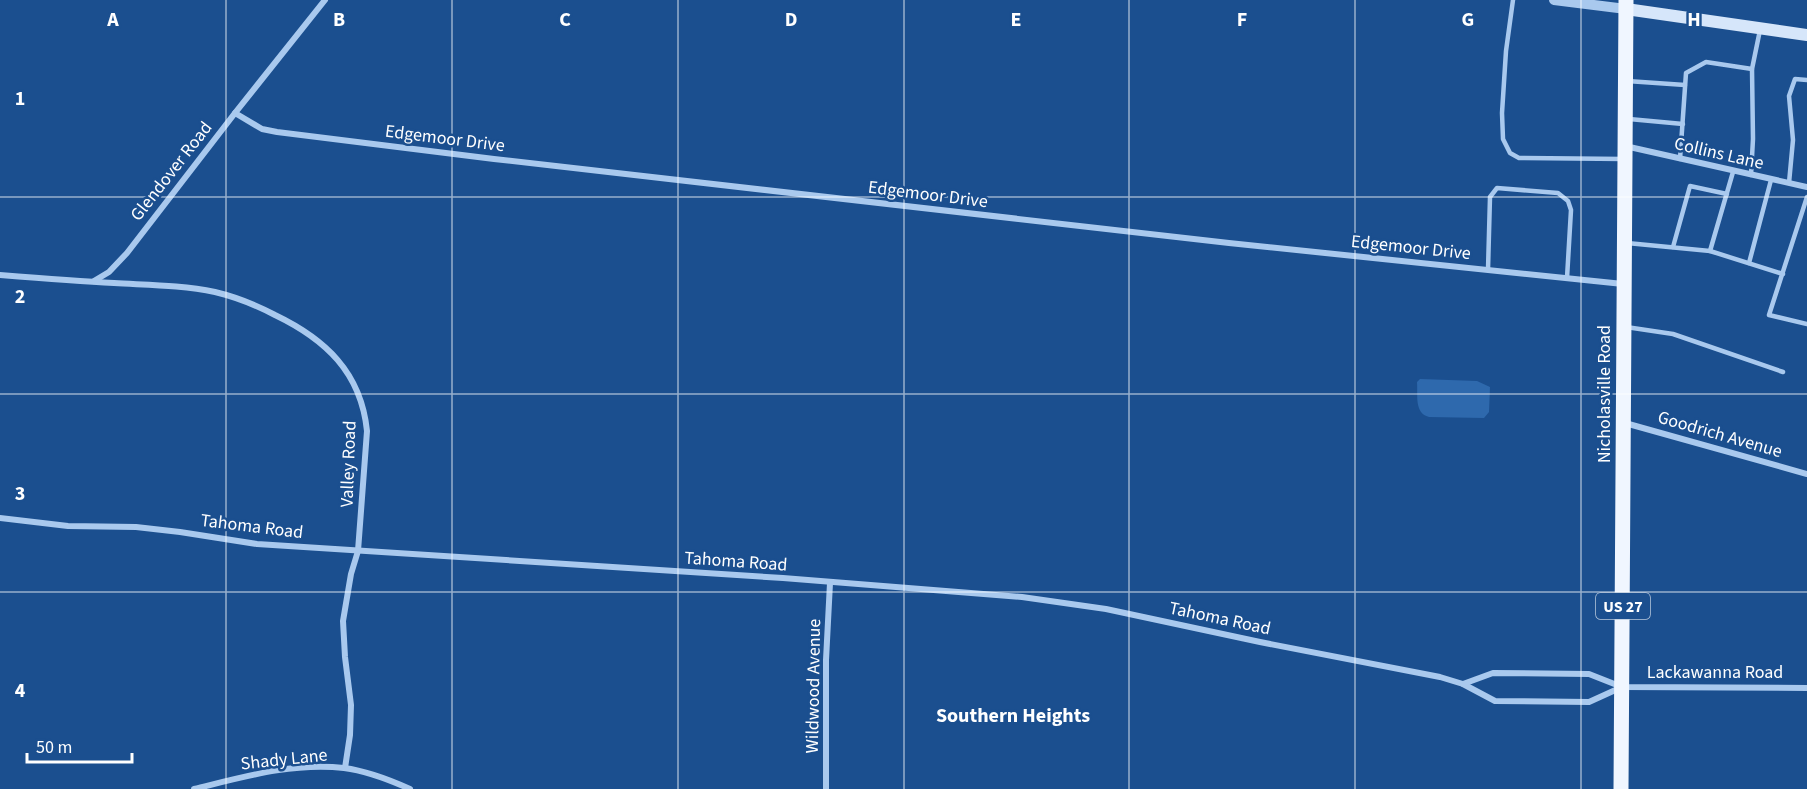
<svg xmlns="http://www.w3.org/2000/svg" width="1807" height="789" viewBox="0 0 1807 789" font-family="'Source Sans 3',sans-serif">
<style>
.green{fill:#2e69ad}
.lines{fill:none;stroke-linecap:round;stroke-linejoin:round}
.service{stroke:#a9c9ee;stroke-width:4.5}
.minor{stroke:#a9c9ee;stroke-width:6}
.tertiary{stroke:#a9c9ee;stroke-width:10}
.secondary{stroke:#d6e6fa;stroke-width:12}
.primary{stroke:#f0f6ff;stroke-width:15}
.grid{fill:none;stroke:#fff;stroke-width:1.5;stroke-opacity:0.55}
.labels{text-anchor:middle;stroke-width:5;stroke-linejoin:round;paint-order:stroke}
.shield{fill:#1b4f8f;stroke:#bbcadd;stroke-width:1.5}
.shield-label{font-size:16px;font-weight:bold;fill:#fff}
.street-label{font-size:18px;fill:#fff;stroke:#1b4f8f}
.neighbourhood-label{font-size:20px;font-weight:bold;fill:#fff;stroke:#1b4f8f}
.grid-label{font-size:20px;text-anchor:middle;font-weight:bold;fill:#fff;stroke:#1b4f8f;stroke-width:5;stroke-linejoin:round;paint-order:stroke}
</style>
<rect width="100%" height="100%" fill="#1b4f8f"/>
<path class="green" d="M 1420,379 L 1477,381 L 1490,387 L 1489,412 L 1484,418 L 1429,417 C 1414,413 1418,395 1417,382 Z"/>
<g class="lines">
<g class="service">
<polyline points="1513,0 1506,51 1502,113 1503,139 1510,153 1519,158 1624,159"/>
<polyline points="1627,81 1685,85"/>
<polyline points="1629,119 1683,124"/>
<polyline points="1680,159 1686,73 1706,62 1752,69 1760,30"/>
<polyline points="1751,175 1753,139 1752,69"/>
<polyline points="1789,183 1793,140 1789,96 1795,79 1807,80"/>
<polyline points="1807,197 1769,315 1807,324"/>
<polyline points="1627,243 1710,251 1783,274"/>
<polyline points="1673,247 1690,186 1727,194"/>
<polyline points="1710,251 1733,172"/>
<polyline points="1749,263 1771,180"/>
<polyline points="1488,270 1490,197 1497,188 1558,193 1568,201 1571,210 1567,278"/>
<polyline points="1626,327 1673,334 1783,372"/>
</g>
<g class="minor">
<polyline points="235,113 262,129 277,132 494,159 1229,243 1623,284"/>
<polyline points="1625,146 1807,187"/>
<path d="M 0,275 C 38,278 76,281 114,283 C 148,285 182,285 215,292 C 236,297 256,305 275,315 C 325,339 361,372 367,431 L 358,551 L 351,574 L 343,621 L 345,657 L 351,705 L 350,735 L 345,768"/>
<polyline points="94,281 109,272 127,253 235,113 325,0"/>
<polyline points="1625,423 1807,474"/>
<polyline points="0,518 68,526 136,527 180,532 257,544 783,578 1022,597 1106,609 1260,642 1440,677 1463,684 1495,701 1589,702 1622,687"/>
<polyline points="1463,684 1493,673 1589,674 1622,687 1807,688"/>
<path d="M 194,789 C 243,777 294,762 344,768 C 367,771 390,780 410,789"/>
<polyline points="826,789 826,660 830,583"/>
</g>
<polyline class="tertiary" points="1554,0 1626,9"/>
<polyline class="secondary" points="1626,9 1807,35"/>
<polyline class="primary" points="1621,789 1626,0"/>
</g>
<path class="grid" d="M 226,0 L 226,789M 452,0 L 452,789M 678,0 L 678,789M 904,0 L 904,789M 1129,0 L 1129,789M 1355,0 L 1355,789M 1581,0 L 1581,789M 0,197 L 1807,197M 0,394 L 1807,394M 0,592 L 1807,592"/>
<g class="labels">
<rect class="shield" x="1596" y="593" width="54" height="26" rx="4.5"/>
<g class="shield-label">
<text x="1623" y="612">US 27</text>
</g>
<g class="street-label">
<text transform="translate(445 138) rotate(7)" y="6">Edgemoor Drive</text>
<text transform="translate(1719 153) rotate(13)" y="6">Collins Lane</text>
<text transform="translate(171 171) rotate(-52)" y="6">Glendover Road</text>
<text transform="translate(928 194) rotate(7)" y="6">Edgemoor Drive</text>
<text transform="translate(1411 247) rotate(6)" y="6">Edgemoor Drive</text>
<text transform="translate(1604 394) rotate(-90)" y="6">Nicholasville Road</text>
<text transform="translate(1720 434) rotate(16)" y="6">Goodrich Avenue</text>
<text transform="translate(348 464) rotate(-88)" y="6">Valley Road</text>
<text transform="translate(252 526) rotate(7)" y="6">Tahoma Road</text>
<text transform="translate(736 561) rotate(4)" y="6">Tahoma Road</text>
<text transform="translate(1220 618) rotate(12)" y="6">Tahoma Road</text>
<text x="1715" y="678">Lackawanna Road</text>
<text transform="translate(813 686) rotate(-89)" y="6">Wildwood Avenue</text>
<text transform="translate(284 759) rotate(-6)" y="6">Shady Lane</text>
</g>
<g class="neighbourhood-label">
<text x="1013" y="722">Southern Heights</text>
</g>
</g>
<g class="grid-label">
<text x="113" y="26">A</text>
<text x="339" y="26">B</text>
<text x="565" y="26">C</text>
<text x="791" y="26">D</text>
<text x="1016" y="26">E</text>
<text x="1242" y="26">F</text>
<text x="1468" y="26">G</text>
<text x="1694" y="26">H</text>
<text x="20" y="105">1</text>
<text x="20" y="303">2</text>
<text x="20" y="500">3</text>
<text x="20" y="697">4</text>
</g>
<path d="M27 753v9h105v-9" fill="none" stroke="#ffffff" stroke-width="3"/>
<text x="36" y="753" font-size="18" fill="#ffffff" stroke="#1b4f8f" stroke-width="4.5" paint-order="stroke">50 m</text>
</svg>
